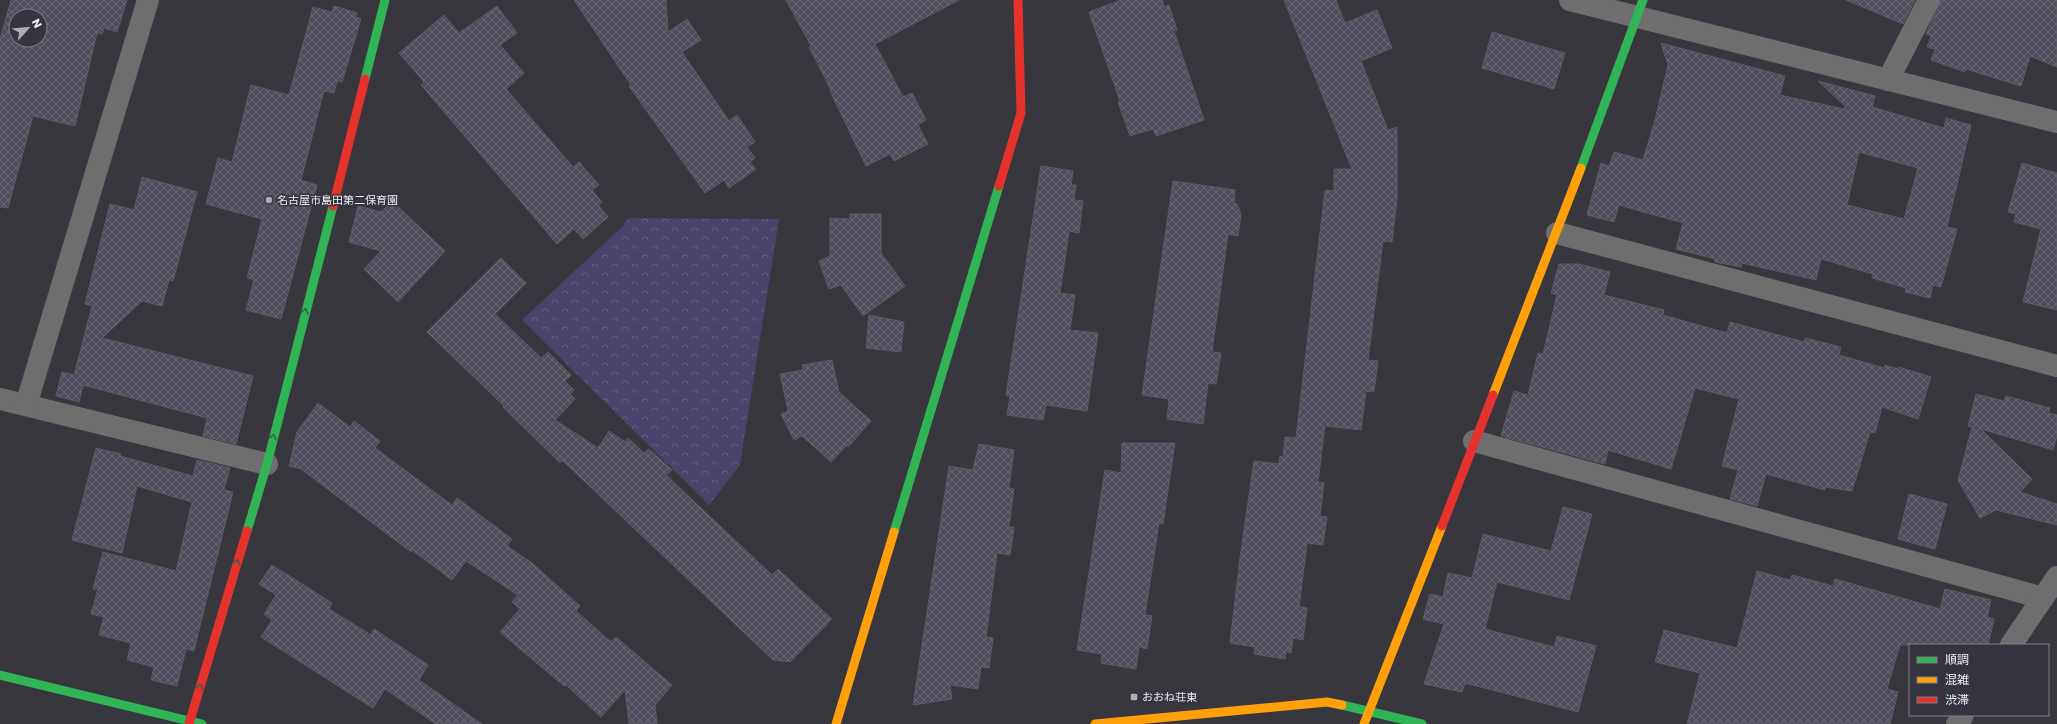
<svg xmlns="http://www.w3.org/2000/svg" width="2057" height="724" viewBox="0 0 2057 724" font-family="Poppins,'Noto Sans JP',sans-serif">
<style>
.park{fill:url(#park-crowns)}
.building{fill:url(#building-cross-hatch);stroke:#5c5b60;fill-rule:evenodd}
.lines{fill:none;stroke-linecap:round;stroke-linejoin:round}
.street{stroke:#6e6e6f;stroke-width:22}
.fast{stroke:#30b455;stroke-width:9}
.slow{stroke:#ff9f0a;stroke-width:9}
.jam{stroke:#e5322d;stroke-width:9}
.oneway{stroke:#346147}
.poi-dot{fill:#aeadb3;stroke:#36353f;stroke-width:1.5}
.labels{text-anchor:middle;stroke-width:3;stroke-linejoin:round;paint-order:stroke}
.poi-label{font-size:11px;fill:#ededf3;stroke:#36353f;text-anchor:start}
</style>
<defs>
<pattern id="park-crowns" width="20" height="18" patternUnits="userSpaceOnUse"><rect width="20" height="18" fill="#48436a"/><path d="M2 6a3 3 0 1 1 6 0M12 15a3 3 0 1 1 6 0" fill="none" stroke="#635e80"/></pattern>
<pattern id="building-cross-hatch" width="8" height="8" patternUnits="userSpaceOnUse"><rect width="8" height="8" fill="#504e5c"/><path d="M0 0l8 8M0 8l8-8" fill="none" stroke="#6a6874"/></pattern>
</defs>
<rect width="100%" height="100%" fill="#38373d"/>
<polygon class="park" points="628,218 779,219 740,465 709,505 522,320 622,227"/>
<g class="building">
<path d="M 11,0 L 127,0 L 117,32 L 104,28 L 102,34 L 97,33 L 75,126 L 33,116 L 8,208 L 0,207 L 0,39 ZM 16,16 L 40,16 L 40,40 L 16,40 Z"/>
<polygon points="574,0 666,0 668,32 687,19 701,40 682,52 729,121 737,115 755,142 747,147 755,158 750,162 756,169 729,188 724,180 705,193 629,86 631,85"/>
<polygon points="786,0 959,0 875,44 903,97 912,93 926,120 918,125 928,144 894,161 890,154 866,166 830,91 831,90 809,47 811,46"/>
<polygon points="1121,0 1162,0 1164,7 1169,5 1177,30 1174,31 1204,120 1156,136 1153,129 1130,136 1118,102 1120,101 1089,12"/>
<polygon points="1284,0 1336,0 1345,23 1377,10 1392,48 1361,61 1388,130 1397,127 1397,199 1392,242 1383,241 1368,360 1378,361 1374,392 1366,391 1361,430 1325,426 1318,482 1324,483 1320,516 1327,517 1323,545 1307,543 1299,607 1307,608 1303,640 1293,638 1291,653 1286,652 1285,659 1254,654 1255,647 1230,643 1240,558 1254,461 1279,464 1280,456 1283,457 1285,437 1296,438 1325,190 1334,191 1334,169 1352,169"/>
<polygon points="1846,0 1915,0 1903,24"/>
<polygon points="1941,0 2057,0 2057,67 2030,56 2021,86 1966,69 1965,72 1931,60 1935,49 1927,47 1931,36 1926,34"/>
<polygon points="334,6 357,13 356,17 361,19 342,82 337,81 334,93 324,91 301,180 317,185 281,319 246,310 254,280 247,278 262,219 206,204 218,158 232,162 251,85 289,95 313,7 332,12"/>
<polygon points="497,6 517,33 500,45 524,73 506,89 573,167 579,162 599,185 592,190 602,202 598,205 608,217 583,239 574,229 557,244 421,85 424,82 399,53 444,15 459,33"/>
<polygon points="1492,32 1565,53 1554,89 1482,68"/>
<path d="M 1661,43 L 1785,76 L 1780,95 L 1844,109 L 1845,106 L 1818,81 L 1875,96 L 1872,107 L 1944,128 L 1946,118 L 1971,125 L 1947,227 L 1957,229 L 1941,287 L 1933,285 L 1930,298 L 1905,292 L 1906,288 L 1872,278 L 1873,274 L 1821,259 L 1816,280 L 1742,263 L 1741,267 L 1715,262 L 1715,259 L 1676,249 L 1683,223 L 1619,205 L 1614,222 L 1587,215 L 1601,163 L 1609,166 L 1614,152 L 1643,160 L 1655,120 L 1668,65 ZM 1859,152 L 1918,168 L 1904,219 L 1847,205 Z"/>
<polygon points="2022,163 2057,173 2057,310 2023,302 2041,229 2014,222 2016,214 2008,212"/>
<polygon points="1041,166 1073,171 1071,185 1076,185 1074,200 1083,201 1079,233 1069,231 1060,293 1075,295 1070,330 1098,333 1087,411 1046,405 1043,420 1007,415 1010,396 1006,395"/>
<polygon points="142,177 197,192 173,281 169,280 162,306 142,301 102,338 253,376 236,444 203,436 207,418 83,385 79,402 56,396 62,372 74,375 92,306 85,304 110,204 134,210"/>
<polygon points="1173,181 1235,190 1234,203 1237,204 1241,214 1238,236 1228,234 1212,352 1221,353 1216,384 1208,383 1203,424 1167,419 1169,399 1142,395"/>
<polygon points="392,201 445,251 398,302 364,269 381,251 349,242 358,206 381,212"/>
<polygon points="850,214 881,214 881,253 905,286 863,316 841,285 829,289 819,261 830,256 830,218 850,219"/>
<polygon points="501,258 526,283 495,314 541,358 548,352 571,375 565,381 574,390 570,394 575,399 555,420 598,448 609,431 625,442 628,438 644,453 649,449 672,470 666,475 772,575 778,569 832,619 790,662 773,660 562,460 560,463 503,407 504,406 427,332"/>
<polygon points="1559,264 1579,264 1610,272 1604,295 1664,310 1663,315 1727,333 1730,322 1804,342 1805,338 1841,347 1839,355 1884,368 1885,365 1898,369 1899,367 1931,377 1918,419 1882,407 1875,433 1870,432 1852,491 1825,487 1825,490 1766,474 1757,506 1730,499 1738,470 1722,466 1739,399 1695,388 1671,469 1608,450 1605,464 1501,436 1514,391 1528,395 1538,353 1543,354 1557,295 1551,293"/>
<polygon points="869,315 904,322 901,352 866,348"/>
<polygon points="832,360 839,392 871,421 848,447 847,445 831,462 802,436 794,440 781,414 788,411 780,374 803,370 802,365"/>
<polygon points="1976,394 2004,401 2006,396 2050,408 2048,413 2057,415 2057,436 2053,450 1981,429 2032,479 2020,492 2057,504 2057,525 1996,510 1980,518 1958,480 1972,427 1968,426"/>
<polygon points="318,403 350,427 354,421 380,441 375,448 452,505 457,498 512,539 507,546 532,563 580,606 576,611 611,642 616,637 672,685 655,705 657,724 629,724 625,690 601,717 566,685 564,686 500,632 520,609 512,602 518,595 466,561 452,580 412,550 411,552 301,469 289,466 297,432"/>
<polygon points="1122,443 1175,443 1163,524 1159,523 1145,615 1152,616 1147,649 1139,647 1136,669 1101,663 1102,654 1077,650 1105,470 1121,473"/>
<polygon points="979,444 1014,450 1009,488 1014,489 1009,527 1014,527 1010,555 997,553 986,637 993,638 989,668 981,667 978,689 950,685 952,699 913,705 949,466 973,470"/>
<polygon points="96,448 121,454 120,456 193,476 197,460 230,468 224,490 233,492 194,651 186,649 177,686 151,680 154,667 127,660 131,643 99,635 104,617 91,614 98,589 93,589 103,552 176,571 192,502 137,486 122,553 72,540"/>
<polygon points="1909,494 1947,504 1935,549 1898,539"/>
<polygon points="1563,507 1592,514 1569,600 1497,582 1485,629 1554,647 1557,636 1596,646 1578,712 1465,683 1462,692 1424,684 1444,624 1423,619 1430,594 1443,597 1448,573 1472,578 1483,534 1551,551"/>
<polygon points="272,565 332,603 329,609 371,635 374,629 428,665 419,680 482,724 436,724 385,689 373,708 261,637 272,620 264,614 276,595 259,584"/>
<polygon points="1757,571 1790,580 1792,575 1833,586 1835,579 1940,609 1945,589 1991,600 1987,617 1994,619 1988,645 1900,645 1887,689 1898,692 1890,724 1687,724 1700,673 1655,662 1664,630 1737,648"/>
</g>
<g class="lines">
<g class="street">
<polyline points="1570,0 2057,122"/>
<polyline points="1888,80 1929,0"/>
<polyline points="1557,233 2057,366"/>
<polyline points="0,399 267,464"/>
<polyline points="26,405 148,0"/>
<polyline points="1474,441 2043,598"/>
<polyline points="2011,645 2057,577"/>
<polyline points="1957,724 1963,715"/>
</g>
<g class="fast">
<polyline points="365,79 385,0"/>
<polyline points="1581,168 1643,0"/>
<polyline points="247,531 267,464 333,206"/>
<polyline points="894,532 999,186"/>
<polyline points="0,675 202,724"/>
<polyline points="1342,705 1422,724"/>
</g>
<g class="slow">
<polyline points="1493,395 1581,168"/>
<polyline points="836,724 894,532"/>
<polyline points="1095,724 1327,702 1342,705"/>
<polyline points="1364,724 1442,526"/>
</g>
<g class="jam">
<polyline points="999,186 1021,113 1018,0"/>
<polyline points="333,206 365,79"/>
<polyline points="1442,526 1493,395"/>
<polyline points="189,724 247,531"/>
</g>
</g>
<defs><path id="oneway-chevron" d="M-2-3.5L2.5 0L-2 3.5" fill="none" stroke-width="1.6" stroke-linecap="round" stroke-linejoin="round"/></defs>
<g class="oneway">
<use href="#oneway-chevron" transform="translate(305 311) rotate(-76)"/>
<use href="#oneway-chevron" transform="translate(273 437) rotate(-76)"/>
<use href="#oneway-chevron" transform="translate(237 562) rotate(-73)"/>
<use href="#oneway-chevron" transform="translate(200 687) rotate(-73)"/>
</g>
<g class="poi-dot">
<circle cx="269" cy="200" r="4"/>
<rect x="1130" y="693" width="8" height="8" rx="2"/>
</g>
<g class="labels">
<g class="poi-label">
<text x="277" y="204">名古屋市島田第二保育園</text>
<text x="1142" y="701">おおね荘東</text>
</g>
</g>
<rect x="1909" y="644" width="140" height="72" fill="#36353f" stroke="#7f7f87"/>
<rect x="1917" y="657" width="20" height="6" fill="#30b455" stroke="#7f7f87"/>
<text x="1945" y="664" font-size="12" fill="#ededf3">順調</text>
<rect x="1917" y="677" width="20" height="6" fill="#ff9f0a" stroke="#7f7f87"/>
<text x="1945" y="684" font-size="12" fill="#ededf3">混雑</text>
<rect x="1917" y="697" width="20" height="6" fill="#e5322d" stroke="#7f7f87"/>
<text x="1945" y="704" font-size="12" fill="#ededf3">渋滞</text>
<g transform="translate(28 28) rotate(63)"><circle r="19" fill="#36353f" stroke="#7f7f87"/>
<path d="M0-3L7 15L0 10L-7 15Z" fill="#aeadb3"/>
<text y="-6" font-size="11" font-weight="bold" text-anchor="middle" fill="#ededf3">N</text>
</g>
</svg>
